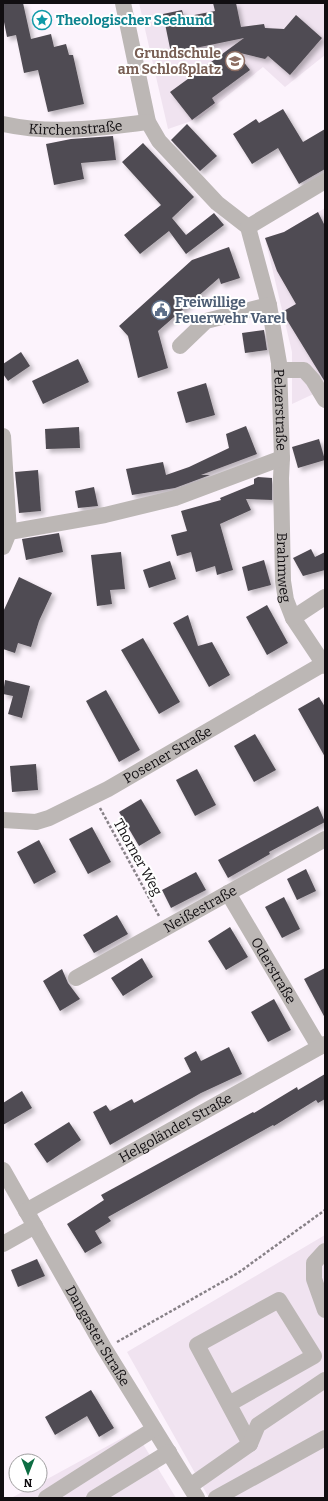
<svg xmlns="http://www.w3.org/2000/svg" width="328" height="1501" viewBox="0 0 328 1501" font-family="Bitter,serif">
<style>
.built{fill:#f0e3f0}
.building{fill:#504b52;filter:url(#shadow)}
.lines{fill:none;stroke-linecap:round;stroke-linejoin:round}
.path{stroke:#878187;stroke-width:2.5;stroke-dasharray:3 2;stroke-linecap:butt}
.minor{stroke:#bcb7b5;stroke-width:16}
.labels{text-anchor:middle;stroke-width:4;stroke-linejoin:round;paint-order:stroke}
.culture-label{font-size:14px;font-weight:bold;fill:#0d838f;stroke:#fff;text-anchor:start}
.education-label{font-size:14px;font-weight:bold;fill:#785e54;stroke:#fff;text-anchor:end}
.street-label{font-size:14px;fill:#110e11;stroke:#fff}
.service-label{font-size:14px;font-weight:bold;fill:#4e5e75;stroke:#fff;text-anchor:start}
</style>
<defs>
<filter id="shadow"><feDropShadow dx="3.5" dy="3.5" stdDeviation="2" flood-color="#0004"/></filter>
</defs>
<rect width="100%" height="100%" fill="#fcf3fc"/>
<g class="built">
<polygon points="139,3 325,3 325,55 285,87 263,67 200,118 168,129"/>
<polygon points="325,208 325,399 320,391 292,404 292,352 265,238 284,232"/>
<polygon points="325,1235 325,1498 209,1498 127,1352"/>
<polygon points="135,1431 176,1498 11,1498 36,1485 40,1485 40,1483"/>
</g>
<g class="building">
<polygon points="3,3 23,3 31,39 51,34 54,47 66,44 69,55 73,55 84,104 48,112 38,70 24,73 16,35 7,37 3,17"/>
<polygon points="213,3 236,3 241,27 264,24 265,28 284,29 296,15 322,38 290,75 268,56 265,59 236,52 250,70 212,98 215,103 192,120 170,92 244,38 171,53 163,14 182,10 184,17 215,11"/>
<polygon points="283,109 303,142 325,129 325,169 299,184 278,148 252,164 233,134 256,119 259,123"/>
<polygon points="187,124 217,156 200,171 171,140"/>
<polygon points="113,136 116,160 81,163 84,179 54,185 46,144 71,139"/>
<polygon points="143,143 194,197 172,218 186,235 214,213 224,225 186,254 169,231 140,254 124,235 161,205 122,162"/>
<polygon points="318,212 325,226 325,382 282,312 296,304 277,271 265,238 284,232"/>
<polygon points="229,247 240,278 221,284 219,278 158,331 168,368 138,378 128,336 119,326 192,260"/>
<polygon points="264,330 267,350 245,353 242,333"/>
<polygon points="21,352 30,366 8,381 3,374 3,364"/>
<polygon points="78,359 89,382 43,404 32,381"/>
<polygon points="206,383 215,415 186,423 177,392"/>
<polygon points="246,426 257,454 201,475 210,475 175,488 132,495 126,469 163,462 166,475 189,467 229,448 226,434"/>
<polygon points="79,427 80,448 46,449 45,429"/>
<polygon points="319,439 325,460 298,468 292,447"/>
<polygon points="38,470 41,511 19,513 15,472"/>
<polygon points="258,477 272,478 272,500 246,499 251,510 220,524 233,570 217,575 215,566 196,572 191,552 177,556 171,535 187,531 181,511 221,500 220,498 254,484 254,479"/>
<polygon points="94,487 98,506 78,508 75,491"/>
<polygon points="59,533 63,552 26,560 22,539"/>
<polygon points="311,549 315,557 325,552 325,570 303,576 293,558"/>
<polygon points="121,552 125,589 110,590 112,604 97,606 91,555"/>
<polygon points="264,560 271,585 248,591 242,567"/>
<polygon points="170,561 176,579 149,588 143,570"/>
<polygon points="19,577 52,593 39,621 31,647 18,643 15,653 3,649 3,612"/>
<polygon points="267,605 288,643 267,655 246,617"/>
<polygon points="188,615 198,646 212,642 230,675 209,687 173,623"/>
<polygon points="143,638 180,702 159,714 121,650"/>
<polygon points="5,680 30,686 22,718 8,714 13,696 3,694"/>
<polygon points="106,690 140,750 119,762 86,701"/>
<polygon points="319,697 325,707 325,757 298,709"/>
<polygon points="255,734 276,770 254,782 234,746"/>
<polygon points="36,764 38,790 12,792 10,766"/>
<polygon points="197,769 216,805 195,816 176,780"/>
<polygon points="141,799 161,833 139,846 119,812"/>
<polygon points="318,806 325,822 269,852 270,854 228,878 218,860"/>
<polygon points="92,827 111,862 88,874 69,839"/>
<polygon points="39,840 56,872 34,884 17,852"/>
<polygon points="306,869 316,891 297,900 287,879"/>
<polygon points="196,872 206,890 171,908 162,890"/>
<polygon points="284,897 300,929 282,938 265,907"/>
<polygon points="117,915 128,934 94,953 83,935"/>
<polygon points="230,927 248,957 226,970 208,941"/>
<polygon points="142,958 153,977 123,996 111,978"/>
<polygon points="325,968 325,1018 304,979"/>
<polygon points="62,969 68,983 80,999 60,1011 43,981"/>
<polygon points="274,999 291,1030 268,1042 251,1012"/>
<polygon points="229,1047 242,1074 201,1093 110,1145 93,1112 106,1105 110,1111 132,1099 134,1103 191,1072 184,1058 196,1051 201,1061"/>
<polygon points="325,1074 325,1099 318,1103 316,1100 274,1126 273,1125 108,1217 111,1221 95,1231 102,1243 85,1253 67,1224 104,1200 101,1195 253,1112 254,1113 297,1087 298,1090"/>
<polygon points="22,1091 32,1108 3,1125 3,1103"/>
<polygon points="69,1122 81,1140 47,1163 34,1144"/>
<polygon points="37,1259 45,1276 18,1287 11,1270"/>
<polygon points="91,1390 114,1428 99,1437 87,1416 55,1435 45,1417"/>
</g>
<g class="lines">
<g class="path">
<polyline points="100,808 159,916"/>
<polyline points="117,1342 238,1273 325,1210"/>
</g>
<g class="minor">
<path id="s1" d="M 123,3 L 148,122 L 159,141 L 217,203 L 248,227 L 269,305 L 279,363 L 282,458 L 281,478 L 283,581 L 286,600 L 293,618 L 325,666"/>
<path id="s2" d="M 3,124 C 53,135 98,128 148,122"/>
<polyline points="248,227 325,181"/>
<polyline points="180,346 206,321 269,305"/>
<polyline points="280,370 304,370 313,380 325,400"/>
<polyline points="3,436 9,532 3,547"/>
<polyline points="9,532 105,515 175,498 282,458"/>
<polyline points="293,618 325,597"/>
<path id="s3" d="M 3,820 L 36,822 L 49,818 L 108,789 L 323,664"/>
<path id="s4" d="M 228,893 L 319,1047"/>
<path id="s5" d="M 76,978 L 325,839"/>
<path id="s6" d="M 3,1170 L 104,1348 L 197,1498"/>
<path id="s7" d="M 26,1211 L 325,1044"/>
<polyline points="3,1244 35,1226"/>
<polyline points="325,1251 314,1263 314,1279 325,1310"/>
<polyline points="229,1404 314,1356 279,1300 197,1345 250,1444"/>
<polyline points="190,1486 250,1444 258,1425 325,1380"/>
<polyline points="46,1498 154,1429"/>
<polyline points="94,1498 169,1452"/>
<polyline points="216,1498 325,1438"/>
</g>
</g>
<defs>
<symbol id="sight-ring" viewBox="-11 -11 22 22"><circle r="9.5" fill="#fff" stroke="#0f9aa8" stroke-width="1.5"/><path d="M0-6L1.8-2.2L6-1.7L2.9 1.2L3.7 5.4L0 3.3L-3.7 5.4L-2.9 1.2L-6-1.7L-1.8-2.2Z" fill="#0f9aa8"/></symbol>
<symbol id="school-ring" viewBox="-11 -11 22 22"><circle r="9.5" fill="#fff" stroke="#8d6e63" stroke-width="1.5"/><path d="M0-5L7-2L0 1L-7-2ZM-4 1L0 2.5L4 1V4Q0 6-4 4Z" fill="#8d6e63"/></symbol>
<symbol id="civic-ring" viewBox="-11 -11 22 22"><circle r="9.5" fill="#fff" stroke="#5c6f8a" stroke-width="1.5"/><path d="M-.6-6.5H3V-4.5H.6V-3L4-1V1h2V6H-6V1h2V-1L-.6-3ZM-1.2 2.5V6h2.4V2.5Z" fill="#5c6f8a"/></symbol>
</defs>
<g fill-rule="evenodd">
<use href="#sight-ring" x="31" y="9" width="22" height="22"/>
<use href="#school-ring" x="224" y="50" width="22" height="22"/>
<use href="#civic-ring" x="150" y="299" width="22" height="22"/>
</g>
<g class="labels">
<g class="culture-label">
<text x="56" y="25">Theologischer Seehund</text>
</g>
<g class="education-label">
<text x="221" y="58">Grundschule<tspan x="221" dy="16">am Schloßplatz</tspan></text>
</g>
<g class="street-label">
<text dy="5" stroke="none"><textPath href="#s2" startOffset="73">Kirchenstraße</textPath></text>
<text dy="5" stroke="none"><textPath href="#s1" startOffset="454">Pelzerstraße</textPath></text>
<text dy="5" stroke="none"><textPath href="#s1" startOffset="612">Brahmweg</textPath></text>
<text dy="5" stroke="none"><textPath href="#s3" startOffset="181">Posener Straße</textPath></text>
<text transform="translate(138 857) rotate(61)" y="5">Thorner Weg</text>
<text dy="5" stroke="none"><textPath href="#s5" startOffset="142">Neißestraße</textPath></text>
<text dy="5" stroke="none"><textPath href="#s4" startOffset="90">Oderstraße</textPath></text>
<text dy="5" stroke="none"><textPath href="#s7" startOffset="171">Helgoländer Straße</textPath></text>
<text dy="5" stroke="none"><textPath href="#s6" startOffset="191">Dangaster Straße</textPath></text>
</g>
<g class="service-label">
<text x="175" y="307">Freiwillige<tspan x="175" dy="16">Feuerwehr Varel</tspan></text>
</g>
</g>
<rect width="328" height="1501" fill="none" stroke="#110e11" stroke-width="8"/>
<g transform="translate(28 1473) rotate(180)"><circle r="19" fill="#ffffff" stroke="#a09fa0"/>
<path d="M0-3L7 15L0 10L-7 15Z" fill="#0d6d43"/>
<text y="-6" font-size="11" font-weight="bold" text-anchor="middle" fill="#110e11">N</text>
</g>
</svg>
